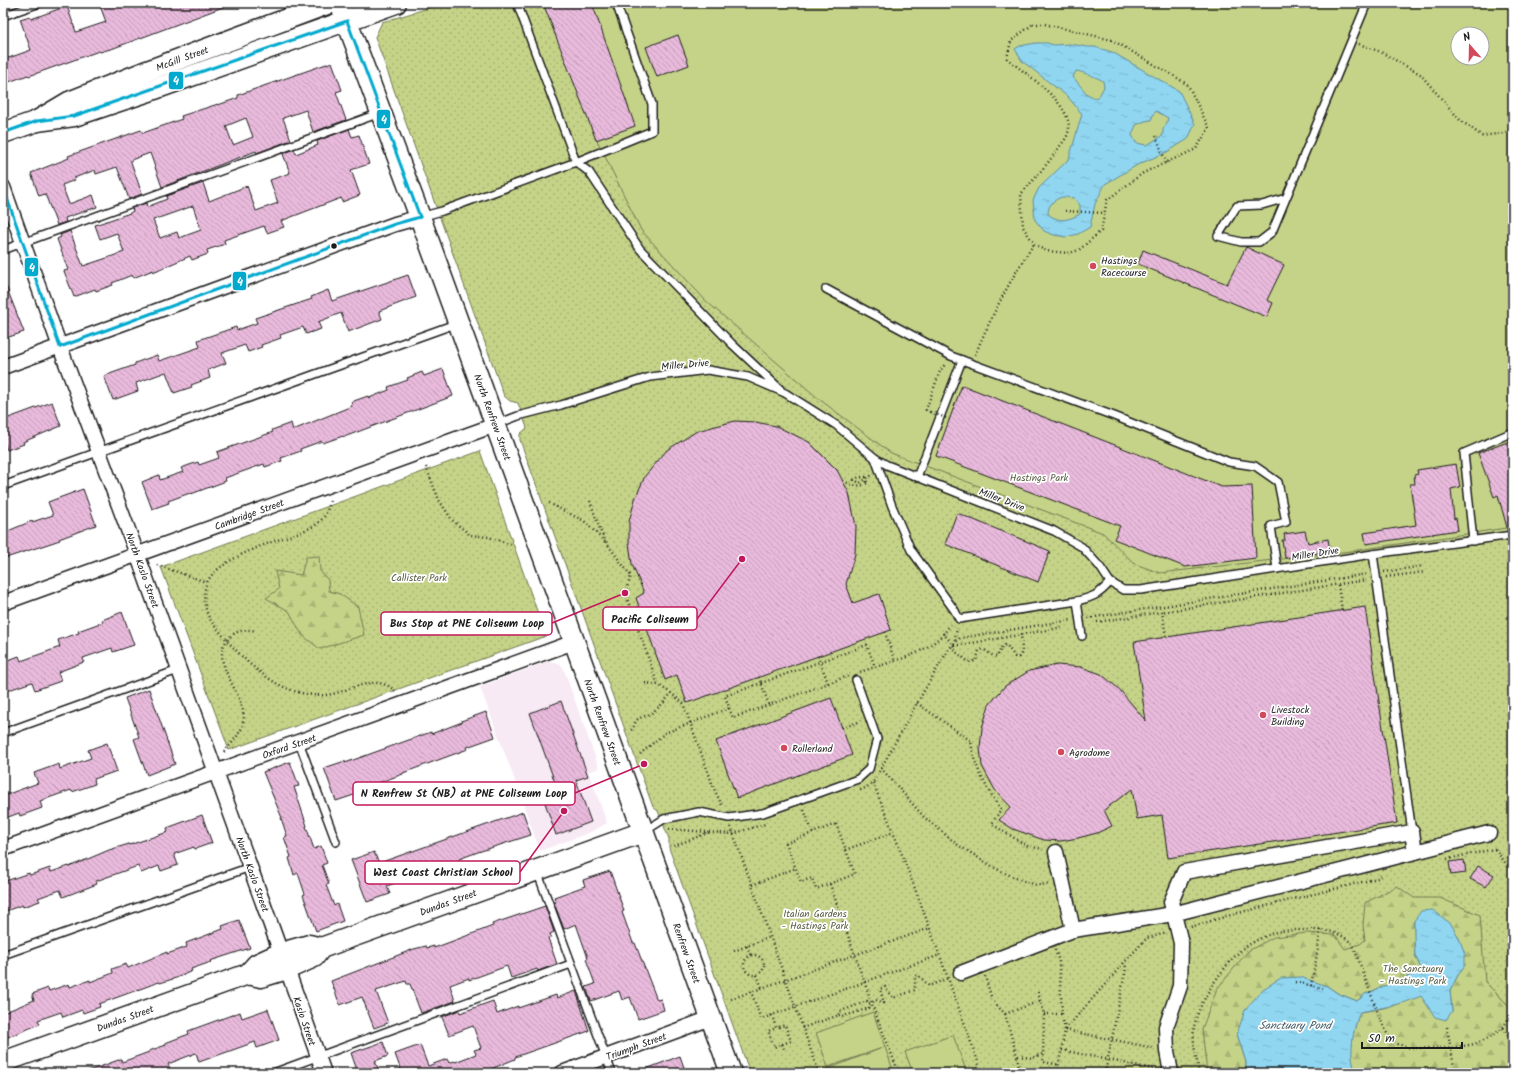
<svg xmlns="http://www.w3.org/2000/svg" width="1516" height="1076" viewBox="0 0 1516 1076" font-family="Kalam,sans-serif">
<style>
.built{fill:#f8eaf4}
.grass{fill:url(#grass-dots);stroke:#707852;fill-rule:evenodd}
.forest{fill:url(#forest-firs);stroke:#707852}
.garden{fill:#c4d387;stroke:#707852;fill-rule:evenodd}
.water{fill:url(#water-ripples);stroke:#628c9c;fill-rule:evenodd}
.building{fill:url(#building-back-hatch);stroke:#1c1c1c;fill-rule:evenodd}
.lines{fill:none;stroke-linecap:round;stroke-linejoin:round}
.lane-casing{stroke:#1c1c1c;stroke-width:10}
.street-casing{stroke:#1c1c1c;stroke-width:17}
.secondary-casing{stroke:#1c1c1c;stroke-width:23}
.path{stroke:#1c1c1c;stroke-width:2.5;stroke-dasharray:1 3;stroke-linecap:butt}
.lane{stroke:#fff;stroke-width:7}
.street{stroke:#fff;stroke-width:14}
.secondary{stroke:#fff;stroke-width:20}
.path-bridge{stroke:#1c1c1c;stroke-width:2.5;stroke-dasharray:1 3;stroke-linecap:butt}
.bus-1-casing{stroke:#fff;stroke-width:6}
.bus-1{stroke:#00a9ce;stroke-width:3}
.bus-dot{fill:#1c1c1c;stroke:#fff;stroke-width:1.5}
.poi-dot{fill:#d1495b;stroke:#fff;stroke-width:1.5}
.labels{text-anchor:middle;stroke-width:3.5;stroke-linejoin:round;paint-order:stroke}
.street-label{font-size:10px;fill:#1c1c1c;stroke:#fff}
.poi-label{font-size:10px;fill:#1c1c1c;stroke:#fff;text-anchor:start}
.park-label{font-size:10px;fill:#575c41;stroke:#fff}
.water-label{font-size:11px;font-style:italic;fill:#455d67;stroke:#fff}
.leader{fill:none;stroke:#c2185b;stroke-width:1.5}
.callout-dot{fill:#c2185b;stroke:#fff;stroke-width:1.5}
.callout{fill:#fff;stroke:#c2185b;stroke-width:1.5}
.callout-label{font-size:11px;text-anchor:middle;font-weight:bold;fill:#1c1c1c}
.line-badge{stroke:#fff;stroke-width:1.5}
.badge-label{font-size:11px;text-anchor:middle;font-weight:bold;fill:#fff}
</style>
<defs>
<pattern id="grass-dots" width="8" height="8" patternUnits="userSpaceOnUse"><rect width="8" height="8" fill="#c4d387"/><path d="M2 2h.1M6 6h.1" fill="none" stroke="#a8b574" stroke-width="1.8" stroke-linecap="round"/></pattern>
<pattern id="forest-firs" width="22" height="20" patternUnits="userSpaceOnUse"><rect width="22" height="20" fill="#c4d387"/><path d="M5 1l3.5 6h-7zM16 11l3.5 6h-7z" fill="#a8b574"/></pattern>
<pattern id="water-ripples" width="26" height="14" patternUnits="userSpaceOnUse"><rect width="26" height="14" fill="#90d6f1"/><path d="M2 4q2-2 4 0t4 0M15 11q2-2 4 0t4 0" fill="none" stroke="#7cb7ce"/></pattern>
<pattern id="building-back-hatch" width="6" height="6" patternUnits="userSpaceOnUse"><rect width="6" height="6" fill="#e8b9db"/><path d="M-1 5l2 2M0 0l6 6M5-1l2 2" fill="none" stroke="#c69ebb"/></pattern>
</defs>
<rect width="100%" height="100%" fill="#fff"/>
<filter id="ink" filterUnits="userSpaceOnUse"><feTurbulence type="fractalNoise" baseFrequency=".025" numOctaves="2"/><feDisplacementMap in="SourceGraphic" scale="8" xChannelSelector="R" yChannelSelector="G"/><feConvolveMatrix kernelMatrix="1 2 1 2 8 2 1 2 1" color-interpolation-filters="sRGB"/></filter>
<g filter="url(#ink)">
<g class="built">
<polygon points="549,661 559,663 563,667 599,768 521,797 480,687"/>
<polygon points="589,773 607,823 591,832 540,851 521,798"/>
</g>
<g class="grass">
<path d="M 445,3 L 1513,3 L 1513,1073 L 750,1073 L 669,848 L 669,839 L 658,811 L 653,807 L 520,440 L 520,434 L 527,428 L 518,403 L 510,401 L 504,396 L 375,37 L 382,22 ZM 1458,34 L 1482,34 L 1482,58 L 1458,58 Z"/>
<polygon points="480,451 546,636 229,750 161,567"/>
</g>
<g class="forest">
<polygon points="319,556 320,571 328,580 329,591 340,594 358,607 364,635 320,649 302,635 289,611 266,598 279,589 275,571 301,575 306,557"/>
<path d="M 1397,886 L 1414,898 L 1440,898 L 1480,915 L 1485,982 L 1513,1010 L 1513,1068 L 1505,1073 L 1356,1073 C 1347,1056 1353,1029 1360,1012 C 1381,1009 1401,1005 1421,995 L 1452,1011 L 1450,991 L 1459,973 L 1465,965 L 1414,921 L 1415,955 L 1422,971 L 1365,994 L 1357,1001 L 1337,993 L 1327,986 L 1237,1034 L 1246,1062 L 1246,1073 L 1207,1073 L 1202,1029 L 1217,989 L 1248,951 L 1274,937 L 1307,933 L 1335,935 L 1345,949 L 1360,944 L 1365,940 L 1363,925 L 1365,903 Z"/>
</g>
<g class="garden">
<path d="M 546,3 L 1513,3 L 1513,527 L 1351,551 L 1160,573 L 1135,564 L 1103,533 L 891,453 L 819,399 L 706,301 L 641,230 L 595,136 ZM 1458,34 L 1482,34 L 1482,58 L 1458,58 Z"/>
<polygon points="873,1012 885,1047 828,1067 816,1033"/>
<polygon points="953,1035 967,1073 913,1073 905,1052"/>
<polygon points="885,1047 894,1073 826,1073 825,1070"/>
</g>
<g class="water">
<path d="M 1036,43 L 1047,43 L 1054,45 L 1070,44 L 1088,47 L 1095,47 L 1112,52 L 1179,91 L 1195,124 L 1188,139 L 1167,152 L 1139,164 L 1105,184 L 1095,204 L 1090,227 L 1078,234 L 1066,237 L 1054,235 L 1044,231 L 1035,220 L 1033,200 L 1039,188 L 1069,159 L 1082,114 L 1068,97 L 1022,61 L 1015,49 L 1020,46 ZM 1076,71 C 1080,71 1099,78 1103,81 L 1104,87 L 1099,96 L 1095,98 L 1087,94 L 1073,77 ZM 1156,111 L 1168,118 L 1166,125 L 1163,129 L 1163,135 L 1147,145 L 1136,143 L 1132,135 L 1136,125 L 1145,121 L 1151,120 L 1153,115 ZM 1062,197 L 1074,198 L 1080,205 L 1080,214 C 1069,220 1059,223 1048,214 C 1048,204 1054,200 1062,197 Z"/>
<path d="M 1433,910 L 1451,924 L 1459,938 L 1465,954 L 1465,965 L 1459,973 L 1450,991 L 1452,1011 L 1446,1020 L 1435,1017 L 1421,996 C 1401,1005 1381,1008 1360,1012 C 1353,1029 1348,1056 1356,1073 L 1246,1073 L 1246,1062 L 1237,1034 L 1245,1010 L 1263,989 L 1281,978 L 1301,977 L 1327,986 L 1337,993 L 1357,1001 L 1365,994 L 1422,971 L 1415,955 L 1414,938 L 1414,921 L 1421,911 Z"/>
</g>
<g class="building">
<polygon points="99,3 231,3 231,4 114,48 100,52 99,51 29,76 28,75 3,84 3,60 31,50 20,19 30,16 31,19 67,6 76,32 106,22"/>
<polygon points="543,3 592,3 635,126 596,140"/>
<polygon points="678,35 689,65 657,77 646,47"/>
<path d="M 332,62 L 342,90 L 336,92 L 346,120 L 313,132 L 306,110 L 283,118 L 291,140 L 257,153 L 256,151 L 162,187 L 150,153 L 131,160 L 131,162 L 142,194 L 129,199 L 117,167 L 96,174 L 95,170 L 74,178 L 75,180 L 62,185 L 69,204 L 93,195 L 97,207 L 65,218 L 66,222 L 57,225 L 45,194 L 39,196 L 31,173 L 69,158 L 68,156 L 141,130 L 143,133 L 182,119 L 181,116 L 218,104 L 218,105 L 238,98 L 238,95 ZM 246,118 L 253,137 L 233,145 L 226,126 Z"/>
<path d="M 349,129 L 352,137 L 359,135 L 369,164 L 351,170 L 360,195 L 342,202 L 341,198 L 281,221 L 284,227 L 267,233 L 264,226 L 224,240 L 225,244 L 207,250 L 208,254 L 192,260 L 190,256 L 153,272 L 153,270 L 133,278 L 132,275 L 112,283 L 113,285 L 96,291 L 95,289 L 74,297 L 64,271 L 68,270 L 57,239 L 61,237 L 60,235 L 70,231 L 83,266 L 104,259 L 124,252 L 117,233 L 100,239 L 95,225 L 130,213 L 133,211 L 132,208 L 146,203 L 147,207 L 167,199 L 166,196 L 203,183 L 209,201 L 247,186 L 256,211 L 278,203 L 270,180 L 290,173 L 283,154 L 294,149 L 296,154 L 318,145 L 317,141 ZM 193,206 L 201,230 L 179,238 L 177,232 L 160,238 L 153,220 Z"/>
<polygon points="1246,247 1284,265 1267,300 1273,303 1267,317 1138,264 1143,250 1227,284"/>
<polygon points="408,275 416,297 379,311 382,319 348,332 341,313 318,322 321,329 306,334 303,327 280,335 281,338 261,345 262,347 248,352 245,345 222,353 226,363 208,370 210,378 191,385 192,387 174,393 166,372 136,383 138,391 113,400 104,376 135,365 135,363 157,355 159,361 200,347 198,340 236,327 237,330 257,323 255,318 312,299 311,297 328,290 332,301"/>
<polygon points="3,281 4,281 24,332 3,339"/>
<polygon points="443,369 453,396 344,437 343,436 323,443 322,441 300,449 301,451 281,458 282,461 265,467 264,464 225,478 226,481 191,494 190,493 168,501 169,503 152,509 142,482 159,475 160,480 183,472 181,468 198,462 199,465 219,458 217,452 273,432 272,430 291,423 293,430 352,406 351,402 368,396 369,398 389,390 388,387 408,380 407,378 422,372 424,376"/>
<polygon points="962,385 1222,487 1252,486 1256,558 1185,567 1114,539 1120,526 936,456"/>
<polygon points="52,402 61,426 23,442 24,444 7,450 3,439 3,420"/>
<polygon points="735,421 755,422 776,426 809,442 837,470 849,493 856,526 855,554 846,584 853,603 879,594 891,630 687,703 677,675 665,680 636,598 644,593 632,564 629,543 629,522 635,499 645,476 667,450 697,431"/>
<polygon points="1513,440 1513,530 1508,531 1498,495 1494,497 1478,453"/>
<polygon points="1456,464 1460,487 1451,489 1454,519 1456,518 1458,530 1366,544 1364,533 1416,525 1410,484 1415,484 1414,475 1418,474 1417,470"/>
<polygon points="83,489 96,525 59,539 60,540 3,559 3,533 32,521 32,522 53,515 48,502"/>
<polygon points="957,513 1050,551 1038,582 945,544"/>
<polygon points="1305,531 1308,543 1328,539 1330,551 1285,558 1282,540 1285,540 1284,534"/>
<polygon points="1365,607 1397,823 1168,858 1162,815 1137,819 1132,789 1104,810 1112,826 1097,833 1078,838 1061,841 1044,840 1013,829 999,820 1011,807 995,790 982,766 980,748 982,728 989,705 1005,686 1029,671 1057,665 1081,667 1101,674 1119,689 1146,721 1134,642"/>
<polygon points="122,612 134,645 113,652 112,648 83,658 84,662 58,672 61,681 35,690 32,682 3,692 3,662 19,656 21,661 60,647 58,640 79,633 78,631 103,622 102,620"/>
<polygon points="149,689 175,764 147,775 134,739 139,737 125,698"/>
<polygon points="831,698 852,755 737,798 716,741"/>
<polygon points="561,701 588,776 576,780 591,822 556,835 542,794 557,788 530,713"/>
<polygon points="486,712 495,737 467,747 468,749 403,773 403,774 355,791 357,794 336,801 324,768 345,761 345,763 431,732 431,734 462,722 461,721"/>
<polygon points="107,743 117,771 94,779 95,784 72,792 71,790 40,801 42,808 20,816 19,813 3,819 3,796 38,783 34,773 59,764 60,769 91,758 88,750"/>
<polygon points="290,762 299,786 294,787 307,826 306,826 314,849 321,846 327,863 322,865 329,884 326,885 334,906 337,904 343,921 316,931 303,895 305,894 298,873 294,875 289,858 291,857 284,837 287,836 281,818 282,818 263,772"/>
<polygon points="523,812 531,835 478,852 459,859 460,861 444,866 443,865 387,886 390,894 367,902 351,860 374,852 379,863"/>
<polygon points="202,815 212,843 195,849 194,847 174,854 178,865 161,871 159,866 141,873 138,866 96,881 97,884 63,897 60,890 38,898 40,901 23,907 22,905 3,912 3,882 29,873 30,875 50,868 51,872 69,866 69,867 109,850 129,844 129,845 168,832 167,828"/>
<polygon points="1464,860 1466,873 1451,875 1449,862"/>
<polygon points="1478,866 1494,875 1486,887 1470,879"/>
<polygon points="610,871 624,911 622,912 633,943 635,943 657,1000 661,999 664,1010 638,1019 630,997 622,1000 619,991 591,1001 586,987 595,984 586,959 588,958 576,924 564,929 554,903 556,902 554,897 585,886 583,880"/>
<polygon points="545,906 554,932 550,934 551,937 548,938 557,964 538,971 537,969 511,978 507,966 469,980 469,978 450,985 455,1001 421,1013 410,984 407,984 406,981 376,991 388,1023 374,1028 362,997 340,1005 331,981 414,949 426,946 427,948 434,946 434,948 493,926 492,924"/>
<polygon points="239,920 250,948 210,961 211,962 191,969 192,971 176,978 160,983 159,982 99,1004 100,1007 83,1013 82,1010 63,1017 61,1012 38,1020 40,1024 3,1039 3,1013 34,1000 32,994 48,988 49,991 69,984 70,987 90,980 90,982 113,973 112,969 126,964 128,968 167,952 167,954 187,947 186,943 223,929 222,926"/>
<polygon points="576,991 589,1031 515,1057 515,1059 491,1069 492,1073 402,1073 395,1054 420,1045 428,1066 447,1059 449,1063 454,1061 455,1062 476,1054 474,1050 481,1048 473,1026 449,1035 442,1017 459,1010 460,1013 493,1001 497,1014 518,1006 518,1008 556,995 557,998"/>
<polygon points="268,1009 279,1040 257,1048 255,1042 199,1062 196,1053 168,1064 172,1073 86,1073 86,1072 121,1059 122,1062 149,1052 149,1051 166,1045 165,1043 189,1034 188,1031 240,1012 242,1018"/>
<polygon points="383,1042 388,1056 375,1061 380,1073 358,1073 351,1053"/>
<polygon points="680,1056 686,1073 638,1073 638,1072"/>
</g>
<g class="lines">
<defs>
<g id="lane">
<polyline points="517,3 576,162 589,172 640,249 732,344 780,389"/>
<polyline points="3,16 40,3"/>
<polyline points="1286,198 1262,205 1237,206 1218,236 1241,242 1259,242 1272,232 1367,3"/>
<polyline points="420,217 442,211 576,162 652,131 652,104 616,3"/>
<polyline points="3,250 380,113"/>
<polyline points="826,289 951,356 1114,416 1229,462 1255,466 1278,482 1286,522 1271,526 1277,569"/>
<polyline points="497,424 518,416 561,405 650,377 708,370 748,377 785,393 836,425 875,458 887,465 1054,531 1082,547 1100,567 1110,582 1123,590 1141,590 1373,554 1513,535"/>
<polyline points="875,458 892,506 911,550 955,611 959,619 1077,601"/>
<polyline points="917,477 962,360"/>
<polyline points="3,486 458,323"/>
<polyline points="1473,541 1464,453 1513,432"/>
<polyline points="1373,554 1412,832"/>
<path d="M 1082,636 L 1077,601 C 1093,597 1099,595 1110,582"/>
<polyline points="3,733 178,670"/>
<polyline points="299,742 336,842"/>
<polyline points="645,831 664,819 699,812 729,818 763,813 858,779 869,769 877,739 856,680"/>
<polyline points="537,871 612,1073"/>
<polyline points="3,955 250,867"/>
<polyline points="273,1073 571,964"/>
</g>
<g id="street">
<polyline points="3,187 60,347 143,570 281,953"/>
<polyline points="3,367 395,224 420,217"/>
<polyline points="3,603 495,425"/>
<polyline points="3,849 574,642"/>
<polyline points="1056,852 1073,930 1173,914 1489,833"/>
<polyline points="287,969 324,1073"/>
<polyline points="961,973 1073,930"/>
<polyline points="562,1073 711,1018"/>
<polyline points="1171,1073 1167,1051 1166,1027 1180,986 1181,943 1171,902 1184,872 1412,832 1415,852"/>
</g>
<g id="secondary">
<polyline points="340,3 420,217 731,1073"/>
<polyline points="37,121 74,116 149,91 396,3"/>
<polyline points="3,133 37,121 69,102 147,71 330,3"/>
<polyline points="248,974 261,977 287,969 314,957 321,948 643,832"/>
<polyline points="3,1062 248,974 257,964 281,953 309,945 321,948"/>
</g>
</defs>
<use href="#lane" class="lane-casing"/>
<use href="#street" class="street-casing"/>
<use href="#secondary" class="secondary-casing"/>
<g class="path">
<path d="M 1033,24 L 1045,24 L 1112,40 L 1179,79 L 1188,85 L 1209,128 L 1196,149 L 1143,173 L 1107,200 L 1101,231 L 1079,250 L 1069,253 L 1046,251 L 1034,244 L 1023,227 L 1021,194 C 1035,178 1048,164 1060,146 C 1063,142 1067,138 1068,133 C 1076,106 1027,75 1009,60 L 1007,58 L 1011,41 Z"/>
<polyline points="1359,44 1381,52 1420,74 1460,120 1482,136 1504,133 1513,129"/>
<polyline points="1156,136 1166,163"/>
<polyline points="1065,211 1105,213"/>
<path d="M 975,355 C 991,317 1010,279 1034,244"/>
<polyline points="930,412 926,410 940,371 946,363"/>
<polyline points="426,467 439,500 452,520 470,535 489,537 512,545"/>
<polyline points="866,477 859,477 854,480 860,483 872,475"/>
<path d="M 843,481 C 852,485 859,488 867,483"/>
<path d="M 330,501 C 328,509 326,516 319,522 C 312,529 301,531 292,535 C 268,543 227,557 211,576 C 200,589 203,613 215,626 C 237,653 267,686 302,693 C 310,695 319,696 327,695 C 349,692 376,672 395,691"/>
<polyline points="590,501 601,532 608,545 631,576 625,593 658,685"/>
<polyline points="549,503 584,521 605,542"/>
<polyline points="157,565 206,582"/>
<polyline points="1384,572 1423,566"/>
<polyline points="1386,577 1424,572"/>
<polyline points="1338,585 1342,610"/>
<polyline points="1162,611 1166,637"/>
<polyline points="1088,618 1367,574"/>
<polyline points="1097,622 1366,580"/>
<polyline points="885,632 895,662"/>
<polyline points="943,633 953,645 956,652 969,662 976,661 979,651 983,649 992,655 997,657 1002,646 1005,645 1008,647 1015,657 1019,657 1022,652 1021,634"/>
<polyline points="954,644 957,628"/>
<polyline points="954,645 961,645 1064,627"/>
<polyline points="818,656 828,683"/>
<path d="M 860,672 C 894,660 930,656 951,624"/>
<polyline points="848,676 733,718 725,696 867,645 875,667"/>
<polyline points="759,677 769,705"/>
<polyline points="645,683 658,685 671,693 683,703 715,791 723,807"/>
<path d="M 917,703 L 971,741 C 974,767 986,788 1001,809 L 992,824 L 1027,846 L 1043,849"/>
<polyline points="842,728 861,721"/>
<path d="M 631,730 C 635,727 634,722 638,719 C 641,717 646,716 650,714 C 658,709 666,701 671,693"/>
<path d="M 224,752 C 231,744 240,735 243,724 C 250,695 203,660 231,636 C 238,630 247,629 256,631"/>
<polyline points="640,754 665,733 729,708"/>
<polyline points="881,768 924,817 958,845 995,868 1013,877 1036,885 1050,884"/>
<polyline points="879,772 917,703 948,650 960,638 1071,620"/>
<path d="M 873,783 C 913,878 947,976 982,1073"/>
<path d="M 860,790 C 867,788 872,784 876,778"/>
<polyline points="804,810 813,833"/>
<polygon points="836,824 855,874 816,889 812,878 801,882 786,843"/>
<polyline points="731,827 819,1073"/>
<polyline points="669,829 732,834 765,824"/>
<polyline points="674,846 710,832"/>
<polyline points="1495,849 1507,865 1513,867"/>
<polyline points="845,850 894,832"/>
<polyline points="1447,859 1495,849"/>
<polyline points="830,884 873,1007 899,1073"/>
<polyline points="752,885 796,868"/>
<polyline points="1191,927 1234,914 1378,878 1382,875"/>
<polyline points="747,946 751,956"/>
<polyline points="1055,950 1059,961 1062,1014 1065,1030 1057,1073"/>
<polyline points="734,951 770,937"/>
<circle cx="754" cy="965" r="10"/>
<polyline points="757,975 762,988"/>
<polyline points="985,976 992,1000 1005,1014 1017,1056 1019,1069 1022,1073"/>
<polyline points="1295,982 1323,988"/>
<polyline points="1311,986 1318,949 1320,930"/>
<polyline points="751,991 761,1019 940,955"/>
<polyline points="1038,992 1044,1014 1043,1062 1060,1065"/>
<polyline points="731,999 930,928"/>
<polyline points="1005,1014 1040,1001"/>
<polyline points="1044,1014 1062,1014"/>
<polyline points="772,1015 776,1028 768,1031 774,1047 791,1041 785,1025 776,1028"/>
<polyline points="839,1015 842,1017 869,1008 869,1004"/>
<polyline points="1447,1027 1454,1067"/>
<polyline points="802,1028 839,1015 839,1012 867,1001 869,1004 876,1000 884,1003 880,989 885,987 893,998 915,990 915,977 918,975 929,986 949,978"/>
<polyline points="1503,1028 1513,1043"/>
<polyline points="1065,1030 1121,966 1147,938 1167,933"/>
<polyline points="1065,1030 1154,1048"/>
<polyline points="782,1044 785,1051"/>
<polyline points="1062,1050 1157,1070"/>
<polyline points="1018,1056 1032,1058 1042,1054"/>
<polyline points="1013,1073 1019,1069"/>
<polyline points="1105,1073 1126,968 1125,963"/>
<path d="M 1199,1073 C 1197,1061 1192,1040 1194,1028 C 1197,1003 1227,959 1248,945 C 1255,941 1265,936 1273,933 C 1283,930 1295,930 1306,930 C 1325,930 1339,930 1353,945 L 1379,1016 L 1389,1038 L 1397,1044 L 1411,1048 L 1451,1048 L 1475,1044 L 1490,1037 L 1503,1028 L 1513,1011"/>
</g>
<use href="#lane" class="lane"/>
<use href="#street" class="street"/>
<use href="#secondary" class="secondary"/>
<g class="path-bridge">
<polyline points="930,412 949,419"/>
<polyline points="866,477 867,483"/>
</g>
<defs>
<g id="bus-1">
<polyline points="347,21 420,217"/>
<polyline points="3,133 37,121 74,116 347,21"/>
<polyline points="3,187 60,347"/>
<polyline points="60,347 395,224 420,217"/>
</g>
</defs>
<use href="#bus-1" class="bus-1-casing"/>
<use href="#bus-1" class="bus-1"/>
</g>
</g>
<circle class="bus-dot" cx="334" cy="246" r="3.5"/>
<g class="poi-dot">
<circle cx="1093" cy="266" r="4"/>
<circle cx="1263" cy="715" r="4"/>
<circle cx="784" cy="748" r="4"/>
<circle cx="1061" cy="752" r="4"/>
</g>
<g class="labels">
<g class="street-label">
<text transform="translate(182 58) rotate(-20)" y="4">McGill Street</text>
<text transform="translate(685 364) rotate(-5)" y="4">Miller Drive</text>
<text transform="translate(493 417) rotate(70)" y="4">North Renfrew Street</text>
<text transform="translate(1002 499) rotate(21)" y="4">Miller Drive</text>
<text transform="translate(249 514) rotate(-20)" y="4">Cambridge Street</text>
<text transform="translate(1315 553) rotate(-9)" y="4">Miller Drive</text>
<text transform="translate(143 570) rotate(70)" y="4">North Kaslo Street</text>
<text transform="translate(603 722) rotate(70)" y="4">North Renfrew Street</text>
<text transform="translate(289 746) rotate(-19)" y="4">Oxford Street</text>
<text transform="translate(253 874) rotate(70)" y="4">North Kaslo Street</text>
<text transform="translate(448 902) rotate(-20)" y="4">Dundas Street</text>
<text transform="translate(687 953) rotate(70)" y="4">Renfrew Street</text>
<text transform="translate(125 1018) rotate(-20)" y="4">Dundas Street</text>
<text transform="translate(305 1021) rotate(71)" y="4">Kaslo Street</text>
<text transform="translate(636 1046) rotate(-20)" y="4">Triumph Street</text>
</g>
<g class="poi-label">
<text x="1101" y="264">Hastings<tspan x="1101" dy="12">Racecourse</tspan></text>
<text x="1271" y="713">Livestock<tspan x="1271" dy="12">Building</tspan></text>
<text x="792" y="752">Rollerland</text>
<text x="1069" y="756">Agrodome</text>
</g>
<g class="park-label">
<text x="1039" y="481">Hastings Park</text>
<text x="419" y="581">Callister Park</text>
<text x="815" y="917">Italian Gardens<tspan x="815" dy="12">- Hastings Park</tspan></text>
<text x="1413" y="972">The Sanctuary<tspan x="1413" dy="12">- Hastings Park</tspan></text>
</g>
<g class="water-label">
<text x="1295" y="1029">Sanctuary Pond</text>
</g>
</g>
<path class="leader" d="M742 559L697 619M625 593L552 623M644 764L575 793M564 811L520 872"/>
<g class="callout-dot">
<circle cx="742" cy="559" r="4"/>
<circle cx="625" cy="593" r="4"/>
<circle cx="644" cy="764" r="4"/>
<circle cx="564" cy="811" r="4"/>
</g>
<g class="callout">
<rect x="603" y="607" width="94" height="23" rx="4"/>
<rect x="381" y="612" width="171" height="23" rx="4"/>
<rect x="353" y="782" width="222" height="23" rx="4"/>
<rect x="365" y="861" width="155" height="23" rx="4"/>
</g>
<g class="callout-label">
<text x="650" y="623">Pacific Coliseum</text>
<text x="467" y="627">Bus Stop at PNE Coliseum Loop</text>
<text x="464" y="797">N Renfrew St (NB) at PNE Coliseum Loop</text>
<text x="443" y="876">West Coast Christian School</text>
</g>
<g class="line-badge">
<rect x="168" y="71" width="16" height="19" rx="4" fill="#00a9ce"/>
<rect x="376" y="109" width="15" height="20" rx="4" fill="#00a9ce"/>
<rect x="24" y="257" width="15" height="20" rx="4" fill="#00a9ce"/>
<rect x="232" y="271" width="15" height="20" rx="4" fill="#00a9ce"/>
</g>
<g class="badge-label">
<text x="176" y="84">4</text>
<text x="384" y="123">4</text>
<text x="32" y="271">4</text>
<text x="240" y="285">4</text>
</g>
<rect width="1516" height="1076" fill="none" stroke="#fff" stroke-width="16"/>
<rect x="8" y="8" width="1500" height="1060" fill="none" stroke="#1c1c1c" stroke-width="1.5" filter="url(#ink)"/>
<g transform="translate(1470 46) rotate(340)"><circle r="19" fill="#ffffff" stroke="#a4a4a4"/>
<path d="M0-3L7 15L0 10L-7 15Z" fill="#d1495b"/>
<text y="-6" font-size="11" font-weight="bold" text-anchor="middle" fill="#1c1c1c">N</text>
</g>
<path d="M1362 1042v6h100v-6" fill="none" stroke="#1c1c1c" stroke-width="2"/>
<text x="1368" y="1042" font-size="12" fill="#1c1c1c" stroke="#ffffff" stroke-width="3" paint-order="stroke">50 m</text>
</svg>
